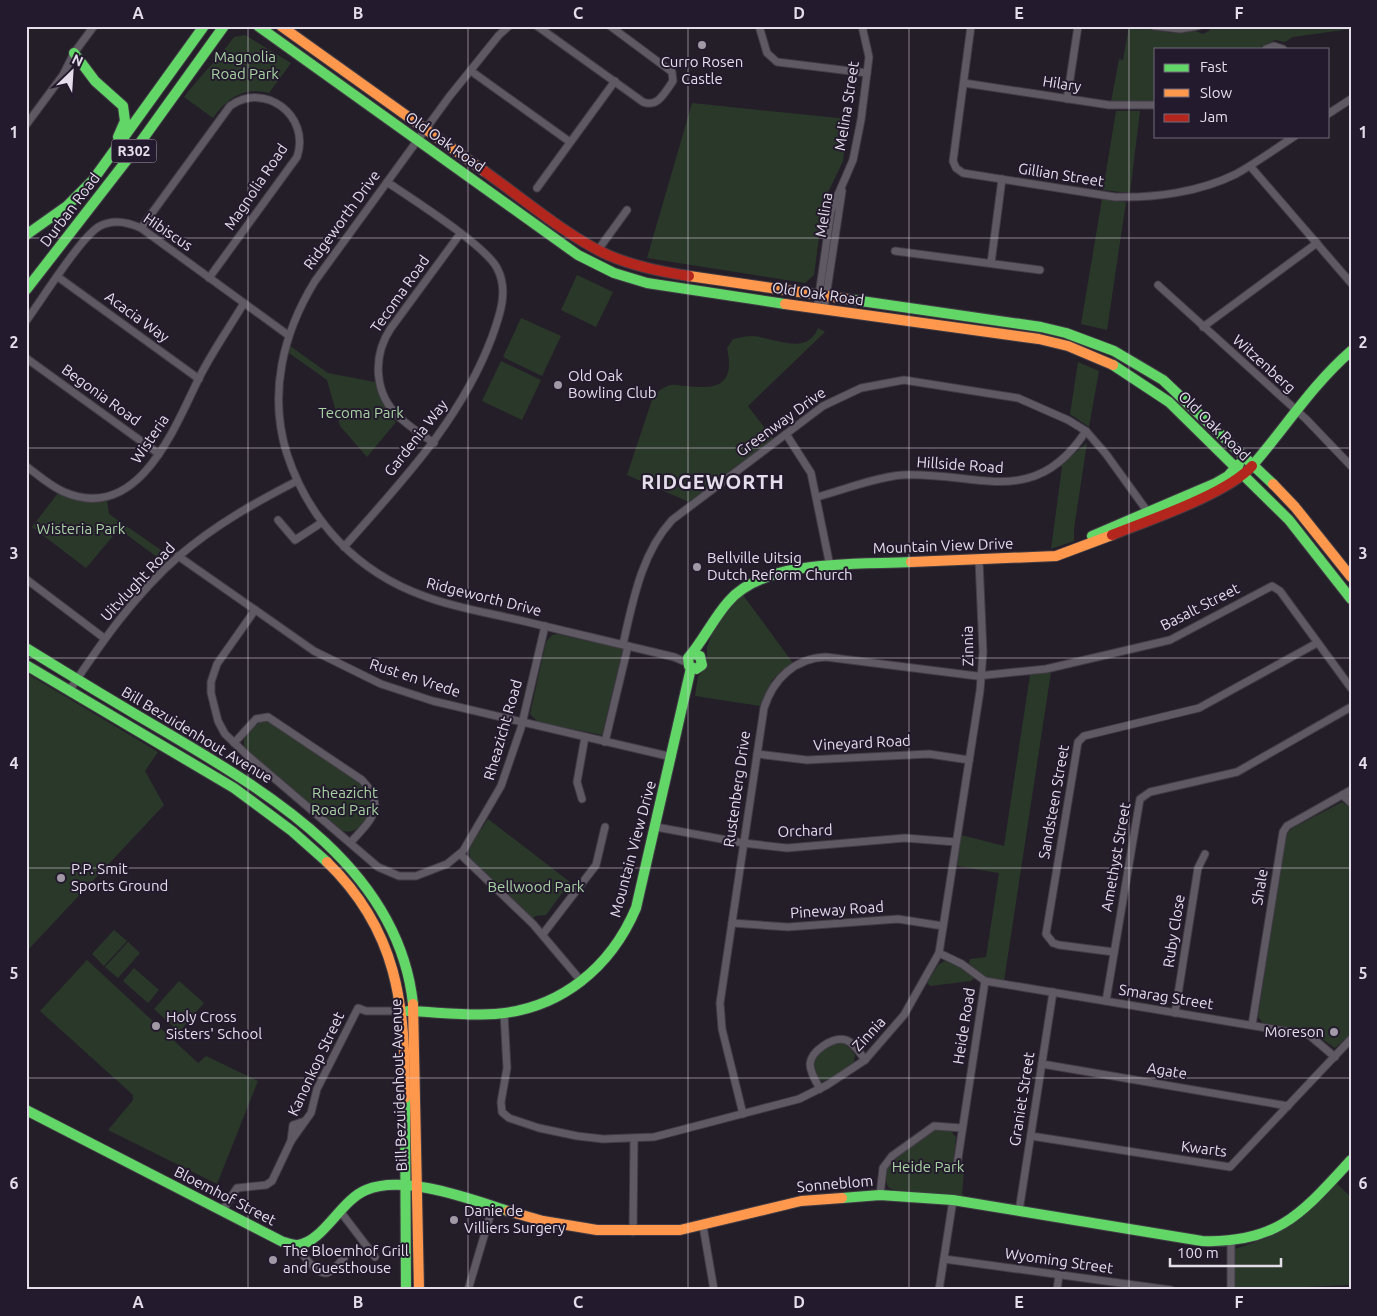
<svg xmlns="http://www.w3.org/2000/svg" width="1377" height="1316" viewBox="0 0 1377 1316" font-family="Ubuntu,sans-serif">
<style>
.green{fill:#2a3829}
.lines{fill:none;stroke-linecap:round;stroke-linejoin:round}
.street-casing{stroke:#403b44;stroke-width:9}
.fast-casing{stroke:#403b44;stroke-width:12}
.slow-casing{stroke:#403b44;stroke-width:12}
.jam-casing{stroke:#403b44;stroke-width:12}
.street{stroke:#5e5962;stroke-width:7}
.fast{stroke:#63d668;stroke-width:10}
.slow{stroke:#ff974d;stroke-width:10}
.jam{stroke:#b3261e;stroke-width:10}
.grid{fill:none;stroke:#e4ddea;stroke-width:1;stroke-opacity:0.55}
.poi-dot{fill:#a19aa6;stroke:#241a2d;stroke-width:2}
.labels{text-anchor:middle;stroke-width:4;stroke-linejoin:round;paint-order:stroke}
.shield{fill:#241a2d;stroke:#aaa2b1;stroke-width:1}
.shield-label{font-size:14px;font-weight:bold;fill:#e4ddea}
.park-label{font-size:15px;fill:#a7d3a2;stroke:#241a2d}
.poi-label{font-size:15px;fill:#e4ddea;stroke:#241a2d;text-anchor:start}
.street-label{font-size:15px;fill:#e4ddea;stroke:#241a2d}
.district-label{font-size:20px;font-weight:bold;letter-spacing:1px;fill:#e4ddea;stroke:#241a2d}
.neatline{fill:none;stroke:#e4ddea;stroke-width:2}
.grid-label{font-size:16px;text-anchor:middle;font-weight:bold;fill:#e4ddea}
</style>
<rect width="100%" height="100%" fill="#241e29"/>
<g class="green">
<polygon points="1129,26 1173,33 1193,30 1203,34 1209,31 1211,26 1351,26 1351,29 1293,37 1285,42 1275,40 1259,49 1156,49 1156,101 1111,102 1119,59 1123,60"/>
<path d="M 245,35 L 291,63 L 269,93 C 243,87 228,98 213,118 L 184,97 C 200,76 219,58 234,37 Z"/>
<polygon points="692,103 848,119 843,161 824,201 814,275 805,283 647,258"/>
<polygon points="1116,111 1140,111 1130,193 1103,190"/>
<polygon points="1102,199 1126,202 1107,330 1081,324"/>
<polygon points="577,275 613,292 596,327 561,310"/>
<polygon points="521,318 561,336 542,376 503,357"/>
<path d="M 818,328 L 825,332 L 748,406 L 773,439 L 689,502 L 627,475 L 654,394 C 658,392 665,386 671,385 C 675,384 682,386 686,386 C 719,390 735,384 727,348 L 733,339 C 739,338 745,336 752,336 C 774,337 807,357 818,328 Z"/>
<polygon points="290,346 328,373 375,382 382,402 396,422 367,457 340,426 327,380 289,353"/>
<polygon points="501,361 541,380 522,420 482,401"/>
<polygon points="1078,362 1099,371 1089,427 1070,414"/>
<polygon points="1087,443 1074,529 1074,541 1051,549 1062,467 1060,465"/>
<polygon points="58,493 81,501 107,500 109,514 171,557 165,563 119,529 86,568 32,527"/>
<polygon points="743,595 793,663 772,680 760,706 695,696 698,677 707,665 707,647 712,634 728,608"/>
<polygon points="558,634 623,649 602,735 538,722 530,714 546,642 552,635"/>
<polygon points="1051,672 1004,981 984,977 969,963 970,959 986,957 999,873 957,866 961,835 1004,846 1030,675"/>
<polygon points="26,673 158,752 145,771 164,805 26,952"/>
<path d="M 261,721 L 268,721 L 362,785 C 367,791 373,798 372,807 C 371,820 355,837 341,830 L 247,751 L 244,745 L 244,736 Z"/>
<polygon points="1342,802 1351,808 1351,1034 1335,1048 1312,1032 1263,1023 1258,1017 1285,836 1291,829"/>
<polygon points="488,819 570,882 546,915 535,916 533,919 470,858 469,848"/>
<polygon points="114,930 127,941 104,966 92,954"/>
<polygon points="128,942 140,953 118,978 105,967"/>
<polygon points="87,960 198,1063 206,1056 258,1081 217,1184 108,1130 133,1100 133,1095 40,1011"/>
<polygon points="945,961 964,969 974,978 971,981 930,986 927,983 938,965"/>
<polygon points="134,968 159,990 148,1003 123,981"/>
<polygon points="179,981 204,1003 179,1032 154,1009"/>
<path d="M 837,1043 C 846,1042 850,1048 855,1055 L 854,1062 L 828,1080 L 822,1081 C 818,1079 817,1076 815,1072 C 808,1056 826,1049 837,1043 Z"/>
<polygon points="939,1129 950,1130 956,1137 953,1169 964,1171 962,1196 894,1190 888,1187 885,1178 888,1166 893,1160 929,1133"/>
<path d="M 1336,1183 L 1351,1197 L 1351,1285 L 1235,1290 L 1235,1249 C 1284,1234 1302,1220 1336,1183 Z"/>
</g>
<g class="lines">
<defs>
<g id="street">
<path d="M 509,26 L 499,35 L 449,97 L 315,281 C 283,333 268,394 287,454 C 309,521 357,572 424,596 C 455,608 490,613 523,621 C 573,633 624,645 674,657 L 688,663"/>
<path d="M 537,26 L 643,102 C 658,108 665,92 673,81 L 672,72 L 610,26"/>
<polyline points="759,26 767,53 777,62 867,73"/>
<path d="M 971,26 L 953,161 L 956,168 L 963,173 L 1115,197 C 1155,198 1200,192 1236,174 C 1256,163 1275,149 1295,136"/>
<polyline points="1154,26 1180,29 1198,26"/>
<polyline points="1266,49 1274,46 1283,49"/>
<polyline points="471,71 570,142"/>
<polyline points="964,83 1109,105 1156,105"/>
<polyline points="1067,99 1078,26"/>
<polyline points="1328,114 1351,99"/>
<polyline points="26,125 63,75 74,53 94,26"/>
<polyline points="1250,166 1351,283"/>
<polyline points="537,188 615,81"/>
<path d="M 141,228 L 230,106 C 265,81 311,116 297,157 L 209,278"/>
<polyline points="598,250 627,210"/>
<polyline points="895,251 1040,270"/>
<polyline points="991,263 1002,179"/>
<polyline points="58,277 199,379"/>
<polyline points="1158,285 1306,419 1351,466"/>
<polyline points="817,309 831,211 853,160 861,120 869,57 862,26"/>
<polyline points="824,310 842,191"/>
<path d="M 26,321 C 41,301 82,235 100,226 C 113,219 128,222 141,228 L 288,335"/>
<polyline points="1203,327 1317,243"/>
<polyline points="26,358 159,454"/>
<polyline points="786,434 811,473 830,566"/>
<path d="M 434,443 C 422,435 410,427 399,417 C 374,394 372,356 391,328 L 460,234"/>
<path d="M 26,466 C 38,475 50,486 64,492 C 138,524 174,429 199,378 C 212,352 229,328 244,303"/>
<path d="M 817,497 C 843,490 876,477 902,475 C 976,471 1034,511 1086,431"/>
<polyline points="278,520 295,540 321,523"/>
<path d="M 344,547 C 401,482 461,420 492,337 C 500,315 509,290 497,268 C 485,245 412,199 387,182"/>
<polyline points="178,556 314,651 381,684 433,701 672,757"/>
<polyline points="26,579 104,638"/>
<polyline points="255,610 217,664 211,682 211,693 218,721 225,734 247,755 378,867 399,876 416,876 447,864 463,851 501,786 521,728 545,626"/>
<path d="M 623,644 C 633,601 641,554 672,520 L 823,406 L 861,388 L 904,380 L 1018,398 L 1068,420 L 1086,431 L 1106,454 L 1150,515"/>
<path d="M 69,691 C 101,643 135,594 179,556 C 215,525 256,502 297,481"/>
<polyline points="605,742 628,646"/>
<path d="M 234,743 L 256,719 L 268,717 L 362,780 C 388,807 370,821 350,843"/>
<polyline points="757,754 807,760 929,754 969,760"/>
<polyline points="1342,795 1351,803"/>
<polyline points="582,799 577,782 585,737"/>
<polyline points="656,827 743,843 787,848 905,838 956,842"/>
<polyline points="460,854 533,924 582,982"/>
<polyline points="732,923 788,927 898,919 943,926"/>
<polyline points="543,934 596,865 605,827"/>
<polyline points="1114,952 1059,945 1053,943 1046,934 1078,742 1084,736 1199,708 1317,643"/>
<polyline points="939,953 962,964 985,981 957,1165"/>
<polyline points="985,981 1309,1035 1335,1057"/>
<polyline points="1106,1001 1140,799 1150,792 1237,772 1351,707"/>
<polyline points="504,1013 507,1068 501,1102 502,1112 509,1118 539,1128 577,1136 603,1139 654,1137 799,1099 827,1085 865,1060 904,1015 939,953 980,691 983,652 979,560"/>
<polyline points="1175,1013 1198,868 1205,854"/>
<polyline points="1252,1025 1283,832 1287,826 1351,790"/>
<polyline points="1042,1064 1288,1106"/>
<path d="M 820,1089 C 816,1082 810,1072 810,1064 C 811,1051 833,1036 846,1040 C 854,1043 860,1053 865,1060"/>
<path d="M 743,1114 L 722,1029 L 720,1003 L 764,708 C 773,679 795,658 826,657 L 977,676 L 1046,669 L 1170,640 L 1272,586 L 1280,591 L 1351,688"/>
<polyline points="1031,1136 1230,1167 1351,1039"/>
<polyline points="291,1141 293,1125 305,1121"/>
<polyline points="880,1195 883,1168 892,1156 934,1126 962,1128"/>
<polyline points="222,1211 237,1188 266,1185 272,1181 291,1141 311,1113 317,1089 358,1008 366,1011 402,1011"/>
<polyline points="340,1211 375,1257"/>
<polyline points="1019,1211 1053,992"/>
<polyline points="703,1226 714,1290"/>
<polyline points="633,1232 634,1139"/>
<path d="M 297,1245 C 302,1254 314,1272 325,1273 C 331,1274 340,1262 344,1258"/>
<polyline points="944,1259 1171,1290"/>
<polyline points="468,1290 493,1206"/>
<polyline points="939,1290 953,1200"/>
<polyline points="1057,1290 1059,1275"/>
<polyline points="1231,1290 1231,1243"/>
</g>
<g id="fast">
<polyline points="258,26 578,255 614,273 647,283 785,304"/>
<polyline points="74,53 95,81 123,106 125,121 118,137"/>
<polyline points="26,235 67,206 93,180 204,26"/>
<polyline points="26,290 137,147 224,26"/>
<polyline points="847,299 1041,327 1066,333 1114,351 1163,380 1273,484"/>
<polyline points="1113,365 1169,402 1289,520 1351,599"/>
<path d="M 1252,466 C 1286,427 1311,386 1351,351"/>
<polyline points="1092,536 1216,483 1228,476 1239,464"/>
<path d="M 26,648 C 73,677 121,706 169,734 C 274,796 399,871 413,1004"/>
<path d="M 693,654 L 700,656 L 702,665 L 696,669 L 689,666 L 688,658 C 703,641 713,619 728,602 C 765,558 858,565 911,562"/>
<polyline points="26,665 234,788 292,831 327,862"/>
<path d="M 408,1011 C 437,1012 466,1016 495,1014 C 561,1009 611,967 636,908 L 691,668"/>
<polyline points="405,1098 406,1290"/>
<path d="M 26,1110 L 283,1242 C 288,1243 293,1245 298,1245 C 323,1242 341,1200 366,1190 C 404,1174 470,1199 508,1211"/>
<path d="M 842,1198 L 880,1195 L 953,1200 L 1202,1241 C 1278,1244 1303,1212 1351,1160"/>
</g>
<g id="slow">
<polyline points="281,26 484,171"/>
<polyline points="689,276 847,299"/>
<polyline points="785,304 1039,339 1068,346 1113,365"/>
<polyline points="1273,484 1295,507 1351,577"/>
<polyline points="911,562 1056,556 1112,535"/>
<path d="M 327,862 C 398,931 405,1004 405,1098"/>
<polyline points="413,1004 419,1290"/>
<polyline points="508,1211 543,1221 597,1230 680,1230 801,1201 842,1198"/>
</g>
<g id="jam">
<path d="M 484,171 C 521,197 568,237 608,255 C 633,266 662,272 689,276"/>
<path d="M 1112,535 C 1149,520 1227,494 1252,466"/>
</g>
</defs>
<use href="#street" class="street-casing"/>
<use href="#fast" class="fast-casing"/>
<use href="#slow" class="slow-casing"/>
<use href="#jam" class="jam-casing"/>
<use href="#street" class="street"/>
<use href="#fast" class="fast"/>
<use href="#slow" class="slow"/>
<use href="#jam" class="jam"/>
</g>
<path class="grid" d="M 248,26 L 248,1290M 468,26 L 468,1290M 688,26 L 688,1290M 909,26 L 909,1290M 1129,26 L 1129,1290M 26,238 L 1351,238M 26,448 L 1351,448M 26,658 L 1351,658M 26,868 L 1351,868M 26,1078 L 1351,1078"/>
<g class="poi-dot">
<circle cx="702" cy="45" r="5"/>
<circle cx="558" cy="385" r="5"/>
<circle cx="697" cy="567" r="5"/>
<circle cx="61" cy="878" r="5"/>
<circle cx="156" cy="1026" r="5"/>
<circle cx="1334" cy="1032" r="5"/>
<circle cx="454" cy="1220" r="5"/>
<circle cx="273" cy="1260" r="5"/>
</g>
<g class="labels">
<rect class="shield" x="111.5" y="139.5" width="45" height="23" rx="4"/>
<g class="shield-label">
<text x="134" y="156">R302</text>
</g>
<g class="park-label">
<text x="245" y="62">Magnolia<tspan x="245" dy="17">Road Park</tspan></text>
<text x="361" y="418">Tecoma Park</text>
<text x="81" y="534">Wisteria Park</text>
<text x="345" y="798">Rheazicht<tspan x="345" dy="17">Road Park</tspan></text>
<text x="536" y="892">Bellwood Park</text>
<text x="928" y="1172">Heide Park</text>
</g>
<g class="poi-label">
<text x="702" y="67" text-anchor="middle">Curro Rosen<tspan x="702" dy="17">Castle</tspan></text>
<text x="568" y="381">Old Oak<tspan x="568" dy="17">Bowling Club</tspan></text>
<text x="707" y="563">Bellville Uitsig<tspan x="707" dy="17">Dutch Reform Church</tspan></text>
<text x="71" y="874">P.P. Smit<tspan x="71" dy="17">Sports Ground</tspan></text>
<text x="166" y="1022">Holy Cross<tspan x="166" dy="17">Sisters' School</tspan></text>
<text x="1324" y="1037" text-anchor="end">Moreson</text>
<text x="464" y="1216">Danie de<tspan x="464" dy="17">Villiers Surgery</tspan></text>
<text x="283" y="1256">The Bloemhof Grill<tspan x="283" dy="17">and Guesthouse</tspan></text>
</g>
<g class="street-label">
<text transform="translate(1062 84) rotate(9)" y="5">Hilary</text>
<text transform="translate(847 106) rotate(-81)" y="5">Melina Street</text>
<text transform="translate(445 142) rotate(35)" y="5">Old Oak Road</text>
<text transform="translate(1061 175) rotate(9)" y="5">Gillian Street</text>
<text transform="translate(256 187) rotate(-56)" y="5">Magnolia Road</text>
<text transform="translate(70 210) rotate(-53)" y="5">Durban Road</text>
<text transform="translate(824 215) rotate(-81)" y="5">Melina</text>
<text transform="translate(342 220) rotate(-54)" y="5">Ridgeworth Drive</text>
<text transform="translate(168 232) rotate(34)" y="5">Hibiscus</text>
<text transform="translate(400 294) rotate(-55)" y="5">Tecoma Road</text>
<text transform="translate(818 294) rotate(8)" y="5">Old Oak Road</text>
<text transform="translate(137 317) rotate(36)" y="5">Acacia Way</text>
<text transform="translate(1264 364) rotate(42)" y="5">Witzenberg</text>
<text transform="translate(101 395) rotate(36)" y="5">Begonia Road</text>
<text transform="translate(781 422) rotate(-36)" y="5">Greenway Drive</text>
<text transform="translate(1214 426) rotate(44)" y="5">Old Oak Road</text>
<text transform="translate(416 438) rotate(-52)" y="5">Gardenia Way</text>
<text transform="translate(150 439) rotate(-56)" y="5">Wisteria</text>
<text transform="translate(960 465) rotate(4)" y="5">Hillside Road</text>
<text transform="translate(943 546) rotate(-2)" y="5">Mountain View Drive</text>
<text transform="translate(138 582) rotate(-47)" y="5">Uitvlught Road</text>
<text transform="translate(484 597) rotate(14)" y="5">Ridgeworth Drive</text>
<text transform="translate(1200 607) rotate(-27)" y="5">Basalt Street</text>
<text transform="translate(968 646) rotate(-91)" y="5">Zinnia</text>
<text transform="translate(415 678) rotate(18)" y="5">Rust en Vrede</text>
<text transform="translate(503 730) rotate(-74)" y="5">Rheazicht Road</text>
<text transform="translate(197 735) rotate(31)" y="5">Bill Bezuidenhout Avenue</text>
<text transform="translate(862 743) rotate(-3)" y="5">Vineyard Road</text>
<text transform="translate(737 789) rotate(-82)" y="5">Rustenberg Drive</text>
<text transform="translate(1054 802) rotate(-80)" y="5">Sandsteen Street</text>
<text transform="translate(805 831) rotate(-2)" y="5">Orchard</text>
<text transform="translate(633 849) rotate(-75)" y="5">Mountain View Drive</text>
<text transform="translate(1116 857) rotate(-80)" y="5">Amethyst Street</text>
<text transform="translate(1260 887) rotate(-81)" y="5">Shale</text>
<text transform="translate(837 910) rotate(-4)" y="5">Pineway Road</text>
<text transform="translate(1174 931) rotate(-81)" y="5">Ruby Close</text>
<text transform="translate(1166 997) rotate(9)" y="5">Smarag Street</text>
<text transform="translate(964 1026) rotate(-81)" y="5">Heide Road</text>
<text transform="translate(869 1034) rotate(-47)" y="5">Zinnia</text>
<text transform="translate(316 1064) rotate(-65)" y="5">Kanonkop Street</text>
<text transform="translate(1167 1071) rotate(9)" y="5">Agate</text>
<text transform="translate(399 1085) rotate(-92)" y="5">Bill Bezuidenhout Avenue</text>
<text transform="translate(1022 1099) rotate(-81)" y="5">Graniet Street</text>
<text transform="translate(1204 1149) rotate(7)" y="5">Kwarts</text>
<text transform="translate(835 1184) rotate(-5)" y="5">Sonneblom</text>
<text transform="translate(225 1196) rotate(27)" y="5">Bloemhof Street</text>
<text transform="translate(1059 1261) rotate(8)" y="5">Wyoming Street</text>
</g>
<g class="district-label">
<text x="713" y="489">RIDGEWORTH</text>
</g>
</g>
<rect width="1377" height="1316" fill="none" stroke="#241a2d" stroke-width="55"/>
<rect x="1154" y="48" width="175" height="90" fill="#241a2d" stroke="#716879"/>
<rect x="1164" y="64" width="25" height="8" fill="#63d668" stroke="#716879"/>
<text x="1200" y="72" font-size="15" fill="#e4ddea">Fast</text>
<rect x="1164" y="89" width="25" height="8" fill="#ff974d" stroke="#716879"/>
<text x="1200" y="98" font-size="15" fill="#e4ddea">Slow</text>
<rect x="1164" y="114" width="25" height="8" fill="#b3261e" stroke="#716879"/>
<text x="1200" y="122" font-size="15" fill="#e4ddea">Jam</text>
<g transform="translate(72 72) rotate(25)" stroke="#241a2d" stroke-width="4" paint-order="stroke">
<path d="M0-4L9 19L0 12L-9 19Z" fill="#e4ddea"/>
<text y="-8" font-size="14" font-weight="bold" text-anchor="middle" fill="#e4ddea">N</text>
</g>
<path d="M1170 1258v8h111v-8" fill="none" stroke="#e4ddea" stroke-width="2.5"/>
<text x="1177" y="1258" font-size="15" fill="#e4ddea" stroke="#241a2d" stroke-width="4" paint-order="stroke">100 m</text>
<rect x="28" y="28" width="1322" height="1260" class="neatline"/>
<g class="grid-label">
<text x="138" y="19">A</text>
<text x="358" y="19">B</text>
<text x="578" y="19">C</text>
<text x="799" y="19">D</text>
<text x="1019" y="19">E</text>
<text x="1239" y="19">F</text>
<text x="14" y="138">1</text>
<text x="1363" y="138">1</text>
<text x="14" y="348">2</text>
<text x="1363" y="348">2</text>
<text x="14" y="559">3</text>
<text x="1363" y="559">3</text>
<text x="14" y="769">4</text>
<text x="1363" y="769">4</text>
<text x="14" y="979">5</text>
<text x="1363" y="979">5</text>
<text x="14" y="1189">6</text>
<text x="1363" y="1189">6</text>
<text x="138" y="1308">A</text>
<text x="358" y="1308">B</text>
<text x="578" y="1308">C</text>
<text x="799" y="1308">D</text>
<text x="1019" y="1308">E</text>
<text x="1239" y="1308">F</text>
</g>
</svg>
